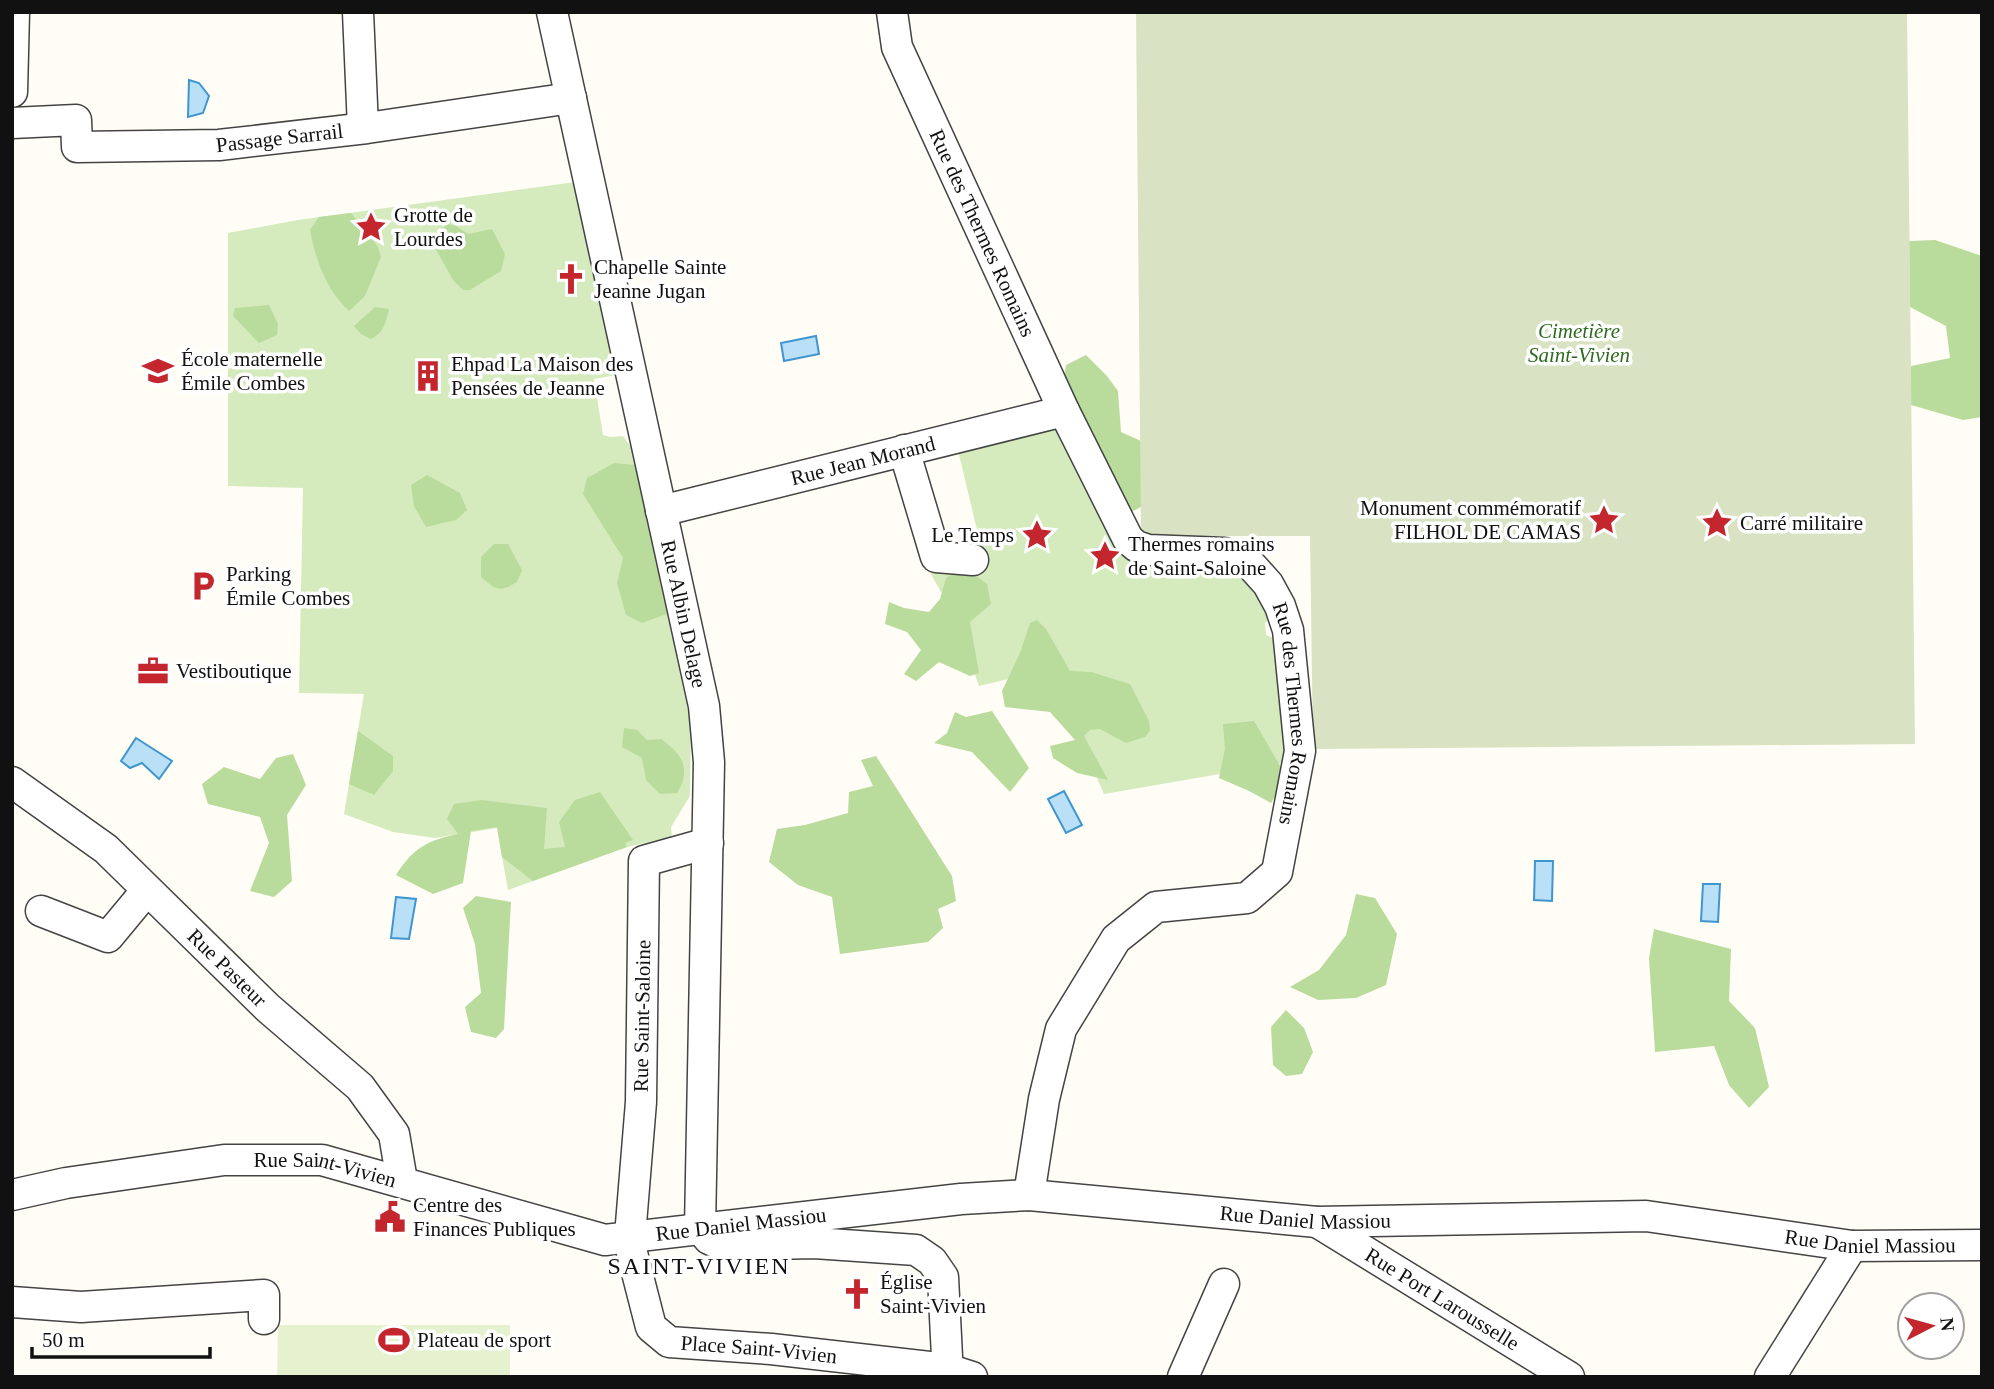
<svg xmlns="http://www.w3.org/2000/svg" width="1994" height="1389" viewBox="0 0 1994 1389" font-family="Georgia,serif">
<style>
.green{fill:#d5ebbd}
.forest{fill:#b9dc9c}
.cemetery{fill:#d9e3c4}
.pitch{fill:#e6f2cf}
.water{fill:#b9e0f7;stroke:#3f96cf;stroke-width:2}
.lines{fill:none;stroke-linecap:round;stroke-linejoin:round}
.minor-casing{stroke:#444;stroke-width:33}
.minor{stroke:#fff;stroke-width:30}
.labels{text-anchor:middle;stroke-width:7;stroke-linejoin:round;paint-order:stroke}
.street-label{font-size:21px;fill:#111;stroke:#fff}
.poi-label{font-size:21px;fill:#111;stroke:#fff;text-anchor:start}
.park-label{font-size:21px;font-style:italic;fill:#2f6b1f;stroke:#fff}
.quarter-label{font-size:24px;letter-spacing:2px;fill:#111;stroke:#fff}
</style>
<rect width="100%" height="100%" fill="#fffdf5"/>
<g class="green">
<polygon points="575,182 616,375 594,379 603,435 611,437 623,436 631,447 691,724 690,796 671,827 672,837 627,847 508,890 497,828 435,838 393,832 344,814 364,694 299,693 303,488 228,486 228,233 298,220"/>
<polygon points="1061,427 1124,541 1233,564 1249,575 1273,617 1265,623 1266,635 1279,640 1284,693 1284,763 1104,794 1059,690 1047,670 979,686 952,611 929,571 956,570 983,555 957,446"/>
</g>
<g class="forest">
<path d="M 351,213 L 378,247 L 381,257 L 365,296 L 349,311 C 327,291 315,259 310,230 L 319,217 Z"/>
<polygon points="448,224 456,226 468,234 492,229 505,254 501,271 470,290 463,290 453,280 434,246 437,232"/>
<polygon points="1935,240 1982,256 1982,417 1963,420 1911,405 1911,366 1950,358 1946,326 1910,307 1909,241"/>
<polygon points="269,305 278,324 277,335 259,343 233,316 235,308"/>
<path d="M 375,307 L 389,309 C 386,322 384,333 371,339 L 361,334 L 354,326 Z"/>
<polygon points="1086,355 1107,376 1118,391 1121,432 1141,441 1141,507 1129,513 1062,389 1066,365"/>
<polygon points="614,463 635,465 667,614 642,623 626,615 617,583 623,558 583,494 587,478"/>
<polygon points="427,475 460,493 467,510 456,520 426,527 414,506 411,485"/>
<path d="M 494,544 L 508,544 L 522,570 L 517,582 C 499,593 496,590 481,577 L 481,557 Z"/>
<polygon points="964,567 987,584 991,604 970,622 979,673 970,676 939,662 916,681 904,674 921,650 907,632 885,624 889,602 904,608 929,612 940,599 946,578"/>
<polygon points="1037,620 1046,629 1070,671 1091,672 1130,684 1149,721 1150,731 1145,737 1126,743 1100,729 1090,730 1084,736 1108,780 1077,773 1053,758 1050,746 1075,740 1050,712 1005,707 1002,691 1020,653 1030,623"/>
<polygon points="992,711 1029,768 1010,792 972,752 934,743 947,733 955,712 966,717"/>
<polygon points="1254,721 1282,769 1282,785 1271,803 1249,791 1219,778 1225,749 1223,724"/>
<path d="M 624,728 L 637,730 L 647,740 L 661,739 C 682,754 692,769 677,793 L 660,794 L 646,780 L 642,758 L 622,747 Z"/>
<polygon points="358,731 393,756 393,771 374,795 349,784"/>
<polygon points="293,754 306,785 287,815 292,881 274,897 250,891 269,843 260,817 208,804 202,784 224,767 260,779 276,758"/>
<polygon points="876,756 952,876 956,901 938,909 943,928 928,942 840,954 832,897 798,885 769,862 777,829 805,825 848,813 849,792 873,786 861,760"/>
<path d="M 600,792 L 633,840 L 625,843 L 627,847 L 533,881 L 502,857 L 497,827 L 471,831 L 463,883 L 433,894 L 396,875 C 413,848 428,840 458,834 L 447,819 L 454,804 L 482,800 L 547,808 L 544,849 L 565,847 L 559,822 L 575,800 Z"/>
<polygon points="1356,894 1375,898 1397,934 1386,985 1356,998 1318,1000 1290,987 1319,970 1346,935"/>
<polygon points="476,896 511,902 504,1029 496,1038 471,1032 465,1007 481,993 475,944 463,908"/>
<polygon points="1654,929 1731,949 1729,1001 1755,1028 1769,1087 1749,1108 1729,1085 1714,1046 1655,1052 1649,958"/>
<polygon points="1286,1010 1304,1028 1313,1052 1302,1074 1286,1076 1273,1065 1271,1027"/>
</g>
<polygon class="cemetery" points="1136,12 1907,12 1915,744 1313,749 1310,536 1141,536"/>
<polygon class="pitch" points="278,1325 510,1325 510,1377 277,1377"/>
<g class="water">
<polygon points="189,80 199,83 209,96 203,113 188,117"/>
<polygon points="816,336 819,354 784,361 781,343"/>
<polygon points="136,738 172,761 159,779 142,763 130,768 121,761"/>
<polygon points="1064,791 1082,825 1066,833 1048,799"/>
<polygon points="1535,861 1553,861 1552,901 1534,900"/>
<polygon points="1703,884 1720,884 1718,922 1701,921"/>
<polygon points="396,897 416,899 409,939 391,938"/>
</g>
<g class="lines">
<defs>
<g id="minor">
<polyline points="358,12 363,128"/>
<path id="s1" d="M 552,12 L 704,706 L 709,762 L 700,1228"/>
<path id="s2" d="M 892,12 L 897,47 L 1064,411 L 1128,539 L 1136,546 L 1148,550 L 1225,553 L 1250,564 L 1268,584 L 1280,606 L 1288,630 L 1300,751 L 1277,872 L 1247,898 L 1156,907 L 1116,939 L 1061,1029 L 1044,1099 L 1029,1195"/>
<polyline points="12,92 14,12"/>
<path id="s3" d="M 12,123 L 76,120 L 77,147 L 219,145 L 367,128 L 571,98"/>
<polyline points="904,450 936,557 973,560"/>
<path id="s4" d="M 661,511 L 1064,411"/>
<path id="s5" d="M 12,782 L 106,849 L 268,1008 L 360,1087 L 394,1134 L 402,1181"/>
<path id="s6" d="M 708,843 L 644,861 L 641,1102 L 630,1236 L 632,1253 L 651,1327 L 669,1342 L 771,1349 L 947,1369 L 972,1377"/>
<polyline points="41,911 108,937 147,890"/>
<path id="s7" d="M 12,1195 L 66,1183 L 224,1160 L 322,1160 L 605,1240 L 961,1199 L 1029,1195 L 1317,1222 L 1646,1216 L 1852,1246 L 1982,1245"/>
<path id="s8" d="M 1317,1222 L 1569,1377"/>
<polyline points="700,1228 709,1239 722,1245 814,1243 916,1250 932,1261 943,1277 948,1377"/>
<polyline points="12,1302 81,1307 264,1295 264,1319"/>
<polyline points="1183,1377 1224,1284"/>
<polyline points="1770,1377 1852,1246"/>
</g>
</defs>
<use href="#minor" class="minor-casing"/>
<use href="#minor" class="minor"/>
</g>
<defs>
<symbol id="sight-bare" viewBox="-9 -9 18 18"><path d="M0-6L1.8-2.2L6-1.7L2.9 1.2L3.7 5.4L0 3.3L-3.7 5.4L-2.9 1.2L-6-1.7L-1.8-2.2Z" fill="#c4262e" stroke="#fff" stroke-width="2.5" paint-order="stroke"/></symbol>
<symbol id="church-bare" viewBox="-9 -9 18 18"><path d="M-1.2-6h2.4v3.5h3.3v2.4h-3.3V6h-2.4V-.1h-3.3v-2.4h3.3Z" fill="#c4262e" stroke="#fff" stroke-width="2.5" paint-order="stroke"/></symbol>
<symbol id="school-bare" viewBox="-9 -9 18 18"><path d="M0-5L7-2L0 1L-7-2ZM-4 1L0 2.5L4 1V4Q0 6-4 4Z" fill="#c4262e" stroke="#fff" stroke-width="2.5" paint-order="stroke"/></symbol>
<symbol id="building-bare" viewBox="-9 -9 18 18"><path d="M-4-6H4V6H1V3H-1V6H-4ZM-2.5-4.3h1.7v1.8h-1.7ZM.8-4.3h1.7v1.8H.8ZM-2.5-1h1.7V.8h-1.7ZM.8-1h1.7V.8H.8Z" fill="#c4262e" stroke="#fff" stroke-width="2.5" paint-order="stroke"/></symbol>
<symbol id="parking-bare" viewBox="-9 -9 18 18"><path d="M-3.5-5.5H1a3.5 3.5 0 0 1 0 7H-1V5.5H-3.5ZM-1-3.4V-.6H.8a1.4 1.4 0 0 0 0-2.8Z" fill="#c4262e" stroke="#fff" stroke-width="2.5" paint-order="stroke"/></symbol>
<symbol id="office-bare" viewBox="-9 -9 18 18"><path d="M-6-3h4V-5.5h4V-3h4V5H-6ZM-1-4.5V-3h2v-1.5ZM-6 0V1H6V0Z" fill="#c4262e" stroke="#fff" stroke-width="2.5" paint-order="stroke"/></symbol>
<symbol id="civic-bare" viewBox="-9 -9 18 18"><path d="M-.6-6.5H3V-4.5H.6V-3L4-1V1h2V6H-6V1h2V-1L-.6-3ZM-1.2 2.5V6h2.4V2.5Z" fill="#c4262e" stroke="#fff" stroke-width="2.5" paint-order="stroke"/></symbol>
<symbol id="stadium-bare" viewBox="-9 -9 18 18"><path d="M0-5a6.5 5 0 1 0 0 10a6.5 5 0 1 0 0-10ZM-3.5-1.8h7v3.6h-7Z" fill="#c4262e" stroke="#fff" stroke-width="2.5" paint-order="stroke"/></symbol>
</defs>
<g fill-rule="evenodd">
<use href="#sight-bare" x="349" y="205" width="44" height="44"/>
<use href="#church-bare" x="549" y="257" width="44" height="44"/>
<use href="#school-bare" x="136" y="349" width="44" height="44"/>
<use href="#building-bare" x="406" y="354" width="44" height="44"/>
<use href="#sight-bare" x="1582" y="498" width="44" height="44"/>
<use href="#sight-bare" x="1695" y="501" width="44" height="44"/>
<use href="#sight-bare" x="1015" y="513" width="44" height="44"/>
<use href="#sight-bare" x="1083" y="534" width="44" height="44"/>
<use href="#parking-bare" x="181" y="564" width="44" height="44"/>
<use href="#office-bare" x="131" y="649" width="44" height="44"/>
<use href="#civic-bare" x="368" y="1195" width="44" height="44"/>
<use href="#church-bare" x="835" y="1272" width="44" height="44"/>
<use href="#stadium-bare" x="372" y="1318" width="44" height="44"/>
</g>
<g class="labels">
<g class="street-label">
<text dy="7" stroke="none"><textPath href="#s3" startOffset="294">Passage Sarrail</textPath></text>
<text dy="7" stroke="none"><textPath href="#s2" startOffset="240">Rue des Thermes Romains</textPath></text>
<text dy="7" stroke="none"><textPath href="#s4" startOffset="208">Rue Jean Morand</textPath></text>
<text dy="7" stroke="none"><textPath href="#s1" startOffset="616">Rue Albin Delage</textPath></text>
<text dy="7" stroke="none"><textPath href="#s2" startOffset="868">Rue des Thermes Romains</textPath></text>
<text dy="7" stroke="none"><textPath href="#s5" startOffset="285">Rue Pasteur</textPath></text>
<text transform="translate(642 1016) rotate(-89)" y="7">Rue Saint-Saloine</text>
<text dy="7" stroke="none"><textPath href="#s7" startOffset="317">Rue Saint-Vivien</textPath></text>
<text dy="7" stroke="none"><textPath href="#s7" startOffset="1311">Rue Daniel Massiou</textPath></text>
<text dy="7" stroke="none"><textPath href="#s7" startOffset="744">Rue Daniel Massiou</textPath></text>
<text dy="7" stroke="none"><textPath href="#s7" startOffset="1878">Rue Daniel Massiou</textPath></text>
<text dy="7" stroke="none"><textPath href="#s8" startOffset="147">Rue Port Larousselle</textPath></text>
<text dy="7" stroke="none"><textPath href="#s6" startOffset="649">Place Saint-Vivien</textPath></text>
</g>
<g class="poi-label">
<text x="394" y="222">Grotte de<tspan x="394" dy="24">Lourdes</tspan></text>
<text x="594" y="274">Chapelle Sainte<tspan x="594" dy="24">Jeanne Jugan</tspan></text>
<text x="181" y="366">École maternelle<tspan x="181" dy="24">Émile Combes</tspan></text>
<text x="451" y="371">Ehpad La Maison des<tspan x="451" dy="24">Pensées de Jeanne</tspan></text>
<text x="1581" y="515" text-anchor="end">Monument commémoratif<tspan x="1581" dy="24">FILHOL DE CAMAS</tspan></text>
<text x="1740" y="530">Carré militaire</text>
<text x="1014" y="542" text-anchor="end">Le Temps</text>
<text x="1128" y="551">Thermes romains<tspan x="1128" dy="24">de Saint-Saloine</tspan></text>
<text x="226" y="581">Parking<tspan x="226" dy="24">Émile Combes</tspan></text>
<text x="176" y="678">Vestiboutique</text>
<text x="413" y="1212">Centre des<tspan x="413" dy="24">Finances Publiques</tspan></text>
<text x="880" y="1289">Église<tspan x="880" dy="24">Saint-Vivien</tspan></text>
<text x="417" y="1347">Plateau de sport</text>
</g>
<g class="park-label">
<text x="1579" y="338">Cimetière<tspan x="1579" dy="24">Saint-Vivien</tspan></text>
</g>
<g class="quarter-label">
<text x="699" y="1274">SAINT-VIVIEN</text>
</g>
</g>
<rect width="1994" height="1389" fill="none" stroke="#111111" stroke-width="28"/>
<g transform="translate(1931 1326) rotate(84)"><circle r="33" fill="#ffffff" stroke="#a0a0a0" stroke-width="2"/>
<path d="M0-5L12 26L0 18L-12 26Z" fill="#c4262e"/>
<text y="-10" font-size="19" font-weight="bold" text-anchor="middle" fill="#111111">N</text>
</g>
<path d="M32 1347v10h178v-10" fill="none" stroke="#111111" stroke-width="3.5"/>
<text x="42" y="1347" font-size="21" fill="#111111" stroke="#ffffff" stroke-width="5" paint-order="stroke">50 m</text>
</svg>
